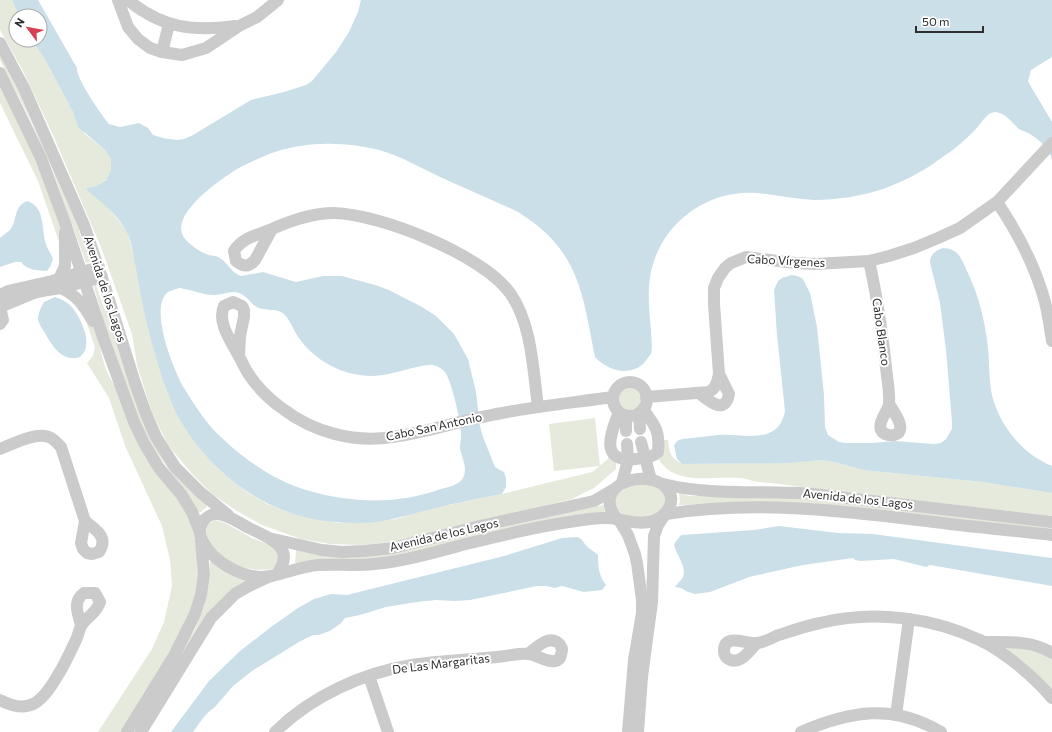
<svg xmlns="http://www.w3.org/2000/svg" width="1052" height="732" viewBox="0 0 1052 732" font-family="Commissioner,sans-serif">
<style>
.green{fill:#e5eadd}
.water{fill:#cbdfe8;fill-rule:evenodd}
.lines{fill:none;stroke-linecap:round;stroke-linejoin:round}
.minor{stroke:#cbcbcb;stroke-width:12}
.labels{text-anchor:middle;stroke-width:4;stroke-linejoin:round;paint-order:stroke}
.street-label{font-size:12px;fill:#2e2e2e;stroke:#fff}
</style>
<rect width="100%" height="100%" fill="#fff"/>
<g class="green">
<polygon points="0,0 12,0 19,16 16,16 16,40 32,40 39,51 45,58 73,112 77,123 86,135 105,150 111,159 111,170 109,176 102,183 97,186 93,187 89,187 116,217 125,229 128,235 133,253 203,452 217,468 230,479 247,492 267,504 288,512 319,520 338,523 360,523 396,519 430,509 502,494 592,472 608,459 608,452 616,459 616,469 594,488 572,499 477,523 397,541 362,545 330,544 301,539 262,525 237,511 212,494 193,475 168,445 152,413 137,365 132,334 101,247 53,135 22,69 0,30"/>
<polygon points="0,48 79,220 79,231 90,262 86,263 52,169 29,117 0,60"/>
<polygon points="0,79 60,215 63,253 38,181 0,103"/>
<path d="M 95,283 L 105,310 L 111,319 L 142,414 L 208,505 L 206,508 C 203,509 202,512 199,513 L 153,447 L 137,416 L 108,335 L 93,284 Z"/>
<path d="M 81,307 C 87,317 94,326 98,337 C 101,351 103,364 109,376 L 193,526 L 200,574 L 192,614 L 124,732 L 98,732 L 152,649 L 164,622 L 172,586 L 170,560 L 162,526 L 126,448 L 109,398 L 87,363 L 93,356 L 95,347 Z"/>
<circle cx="630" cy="399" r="12"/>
<polygon points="595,418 600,466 554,471 549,424"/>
<path d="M 662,440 L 668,440 C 670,454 669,456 682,464 L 764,463 L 822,460 L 834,462 L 863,470 L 982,482 L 1052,493 L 1052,516 L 793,486 C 782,484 771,483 760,482 C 753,482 746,478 739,478 C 712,476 676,486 659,460 L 662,448 Z"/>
<polygon points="641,484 658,486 668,498 661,512 641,519 619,514 614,504 616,495 628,487"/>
<polygon points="679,493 689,496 775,496 1052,526 1052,531 742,503 678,505 680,502"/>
<polygon points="603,505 606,512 395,556 362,561 328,560 295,563 296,550 445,540"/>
<path d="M 215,520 L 225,523 L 252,538 L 277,548 L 281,559 L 273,569 C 252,572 230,567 215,551 C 211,546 208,540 205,535 L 208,525 Z"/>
<path d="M 211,560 L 249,579 L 219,604 L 137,732 L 133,732 L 195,629 C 205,608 210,587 210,563 Z"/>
<polygon points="1009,646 1039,651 1052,659 1052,692 1008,653 1007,649"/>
</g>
<g class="water">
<path d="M 12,0 L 38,0 L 77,68 C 75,77 102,116 109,124 L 120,127 L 139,123 L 148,128 L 153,135 L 163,138 L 177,140 L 184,139 L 193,135 L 251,100 L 284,92 L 306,85 L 312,81 L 336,52 L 349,32 L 358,12 L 361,0 L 1052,0 L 1052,57 L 1031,70 L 1028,81 L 1030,85 L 1052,122 L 1052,160 C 1050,150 1040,140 1030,134 C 1027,132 1022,131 1019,129 C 1011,122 1007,114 996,112 C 993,112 990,113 988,115 C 983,119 979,126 974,131 C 965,140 955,149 944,156 C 926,170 905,181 883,189 C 861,196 837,200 814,200 C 795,199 776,195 757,193 C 712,189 668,218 654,261 C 646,283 649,307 651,330 C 651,338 653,347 651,354 C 648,357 646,361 643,364 C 628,377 607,370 595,357 C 582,291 579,250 518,212 C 491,199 464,188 438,176 C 423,169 409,161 394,155 C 376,148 354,144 335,144 C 315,143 294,146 275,152 C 263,156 251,162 239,168 C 222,178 164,217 186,240 C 191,246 202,253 209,255 C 212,256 215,255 218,257 C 227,261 230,272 241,276 L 263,272 L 296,282 L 323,276 L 342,276 L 375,285 L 389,290 L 422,307 L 436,316 L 454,334 L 468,359 L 476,392 L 480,426 L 483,437 L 495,467 L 504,472 L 506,478 L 506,487 L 502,494 C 478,499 455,503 432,509 C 408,515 384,523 359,523 C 287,525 224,489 185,428 C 167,401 154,352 146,320 C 141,301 139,282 135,263 C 133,254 132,244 128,235 C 120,216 102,203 87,190 L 87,188 L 97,186 L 106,180 L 111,170 L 111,159 L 105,150 L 78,127 L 73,112 L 45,59 L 39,51 L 32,40 L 40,40 L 40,16 L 19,16 ZM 180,288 C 192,290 203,295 214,295 C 223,295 231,290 239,293 C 248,296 251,305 259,308 C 268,311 277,308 284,314 C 289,319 292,326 295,332 C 305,349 322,363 340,370 C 351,374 362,376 374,376 C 393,375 410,367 428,365 C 433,364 440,367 444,371 C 451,377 462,426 461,436 C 461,440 460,444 460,449 C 462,458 468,468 463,478 C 459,485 448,487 441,489 C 397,505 350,503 306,490 C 276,481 246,461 223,439 C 207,425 195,406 184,388 C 174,371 148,307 168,292 C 172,290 176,289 180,288 Z"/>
<path d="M 27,201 C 46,207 41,229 46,244 C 47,249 51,253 53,259 L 50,267 L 47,271 C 37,270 28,271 21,262 L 15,262 L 0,267 L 0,238 C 3,235 7,233 10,230 C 18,219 13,207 27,201 Z"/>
<path d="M 943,248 C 959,249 961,258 967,271 C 979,296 985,321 988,348 C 990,367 988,387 995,405 C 1005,432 1025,455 1052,466 L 1052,493 L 982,482 L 863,470 L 834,462 L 822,460 L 787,463 L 682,464 L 677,459 L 674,445 L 677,441 L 682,439 C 694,438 707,436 719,435 C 735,434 754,439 769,433 C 779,429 783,421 785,411 L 777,335 L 774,290 L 778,281 L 782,278 L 792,275 L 797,276 L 802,278 L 805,283 L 810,293 L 817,327 L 824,395 L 825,427 L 828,435 L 839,442 L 845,443 L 872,443 L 895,441 L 934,444 L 941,443 L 946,439 L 952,429 L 952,422 L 946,350 L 940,303 L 930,263 C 930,254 935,251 943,248 Z"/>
<path d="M 55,297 C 61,299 65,301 70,305 C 78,313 89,335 86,346 C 86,350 83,354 80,357 C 63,363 52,346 45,333 C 42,329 39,324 38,319 C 38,314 41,307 44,302 Z"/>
<path d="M 779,526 L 838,533 L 873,534 L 1052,558 L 1052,586 L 930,565 L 926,567 L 894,559 L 861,561 L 855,560 L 853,558 L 803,565 L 749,577 L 710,592 L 695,594 L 688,592 L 681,588 L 675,587 C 677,584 679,582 681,580 C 690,569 675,554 674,544 L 681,535 L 754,530 Z"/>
<path d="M 578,537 C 584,540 584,545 590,549 C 593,551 595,552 598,555 C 598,567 599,576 606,585 L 602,590 L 584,592 L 562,586 L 555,588 L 546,586 L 537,586 L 470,600 L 454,601 L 436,600 L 417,602 L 386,607 L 360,615 L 345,618 L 341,623 L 330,631 L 318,635 L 313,635 L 299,642 L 252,671 L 233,686 L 214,708 C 205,713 199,724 193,732 L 171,732 L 209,681 L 240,651 L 271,627 L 298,608 L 314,599 L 331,594 L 347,595 L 359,592 L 504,556 L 562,538 Z"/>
</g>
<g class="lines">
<g class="minor">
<polyline points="118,0 128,27 138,39 150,48 162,52 182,55 206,48 239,26 257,17 278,0"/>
<path d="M 128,0 C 162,28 194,32 235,26"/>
<polyline points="0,43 24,88 84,225 106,290 135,383 146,414 156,437 175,467 200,492 228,515"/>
<polyline points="162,52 169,24"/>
<polyline points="0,73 41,158 64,220 104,340 134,422 144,443 159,468 181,494 192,512 200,532"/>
<path d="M 997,202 C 1018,233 1035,265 1045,302 C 1048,314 1050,328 1052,341"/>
<path d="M 272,229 L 255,260 C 249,267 243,267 236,261 L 234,251 C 243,237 258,235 272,229 C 292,220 312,213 334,213 C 380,214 483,255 510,293 C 532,324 533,370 538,407"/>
<path d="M 869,261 C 877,296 882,331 886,367 C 887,379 890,392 889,404 C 888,412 873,427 885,434 C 888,435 891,436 894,435 C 909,431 893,411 889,404"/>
<polyline points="59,279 65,266 65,233"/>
<path d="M 61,288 C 79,297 82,304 93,321"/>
<polyline points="0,295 8,291 52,281 99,267"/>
<polyline points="0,307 34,293 48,290 61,288 102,277"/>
<polyline points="0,324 3,320 0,307"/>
<path d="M 239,356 L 240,336 L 244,317 L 244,310 L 242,306 L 233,302 L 224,306 C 216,324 234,345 242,362 C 251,382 265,396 283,409 C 313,432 354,443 392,437 C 424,433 455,422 487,416 C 528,407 571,403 613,397"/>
<circle cx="630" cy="399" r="17"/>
<path d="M 699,393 C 708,400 725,416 729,394 L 719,374"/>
<path d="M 646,397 L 709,392 C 717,387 717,382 719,374 L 714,304 L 714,288 L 718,278 L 725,268 L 731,263 L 746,257 L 795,263 L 815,264 L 869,261 L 889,256 L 914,248 L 938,238 L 960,228 L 997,202 L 1052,143"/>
<path d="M 619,412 C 611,433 598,463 636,459 C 644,458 652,458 658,452 C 660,430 655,426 643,409"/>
<polyline points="639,413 640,429"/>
<polyline points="626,431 626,416"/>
<polyline points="641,442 651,480"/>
<path d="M 0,449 C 13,444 35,432 49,437 C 54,439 57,443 61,447 L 85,521 L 81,543 L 83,549 L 87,553 L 92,554 L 99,552 C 109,537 96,530 85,521"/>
<polyline points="622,483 628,460 627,444"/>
<path d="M 663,484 C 712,496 764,490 813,494 L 1052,522"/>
<path d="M 666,514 C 760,499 856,512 950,524 C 984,528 1018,531 1052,535"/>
<polyline points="619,520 628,535 635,554 637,563 642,600 642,613 634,660 628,732"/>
<polyline points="273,539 322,550 342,552 364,551 393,548 480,526 594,501 613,490"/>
<path d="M 277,574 C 297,547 269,538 249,528 C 239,523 229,515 218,514 C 204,513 196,529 202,540 C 213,563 246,581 271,576 C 287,573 302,566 318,565 C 337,564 356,566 374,564 C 405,561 436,552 466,544 C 507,534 548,524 590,519 C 598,518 608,517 616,519 C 628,521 641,525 653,521 C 665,517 677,503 668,490 C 652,466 588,483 617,519"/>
<path d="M 983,642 C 1007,642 1031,640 1052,653"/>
<path d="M 756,644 C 749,651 739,667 727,658 C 725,656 724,654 724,651 C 724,632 747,645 756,643 C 763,643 770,639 776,636 C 791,631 805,626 820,623 C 874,610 932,617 982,641 C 1006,653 1035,678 1052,698"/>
<polyline points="369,676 388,732"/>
<path d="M 0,700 C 30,716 43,701 58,675 C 65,664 70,652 76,640 C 78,636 79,630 81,626 C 87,616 96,614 100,602 L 95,593 L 84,593 C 72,602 78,613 81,625"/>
<polyline points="896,715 909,619"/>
<polyline points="127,732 174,656 195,614 201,595 204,574 201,541"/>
<polyline points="141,732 211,618 235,594 247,587 268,577"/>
<path d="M 275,732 C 312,696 362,673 412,665 C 443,660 474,660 505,656 C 513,655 522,653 529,654 C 538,655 553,667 560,658 C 561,655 562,652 562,649 C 561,646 559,643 557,642 C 547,636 536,648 528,654"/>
<polyline points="638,732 642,677 652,602 654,536 658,525 664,516"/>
<path d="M 801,732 C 850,711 893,703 941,732"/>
</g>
</g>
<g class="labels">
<g class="street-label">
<text transform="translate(786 261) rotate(3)" y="4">Cabo Vírgenes</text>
<text transform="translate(105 289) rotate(72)" y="4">Avenida de los Lagos</text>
<text transform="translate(881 332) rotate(82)" y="4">Cabo Blanco</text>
<text transform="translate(434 427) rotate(-12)" y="4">Cabo San Antonio</text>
<text transform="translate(858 499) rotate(6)" y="4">Avenida de los Lagos</text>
<text transform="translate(444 535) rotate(-13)" y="4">Avenida de los Lagos</text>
<text transform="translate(441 664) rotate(-7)" y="4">De Las Margaritas</text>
</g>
</g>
<g transform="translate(28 28) rotate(302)"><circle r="19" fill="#ffffff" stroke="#ababab"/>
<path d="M0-3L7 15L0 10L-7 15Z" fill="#d54054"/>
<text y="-6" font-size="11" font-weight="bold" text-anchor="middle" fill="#2e2e2e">N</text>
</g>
<path d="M916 26v6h67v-6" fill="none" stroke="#2e2e2e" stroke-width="2"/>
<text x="922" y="26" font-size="12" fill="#2e2e2e" stroke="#ffffff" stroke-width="3" paint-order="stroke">50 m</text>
</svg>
